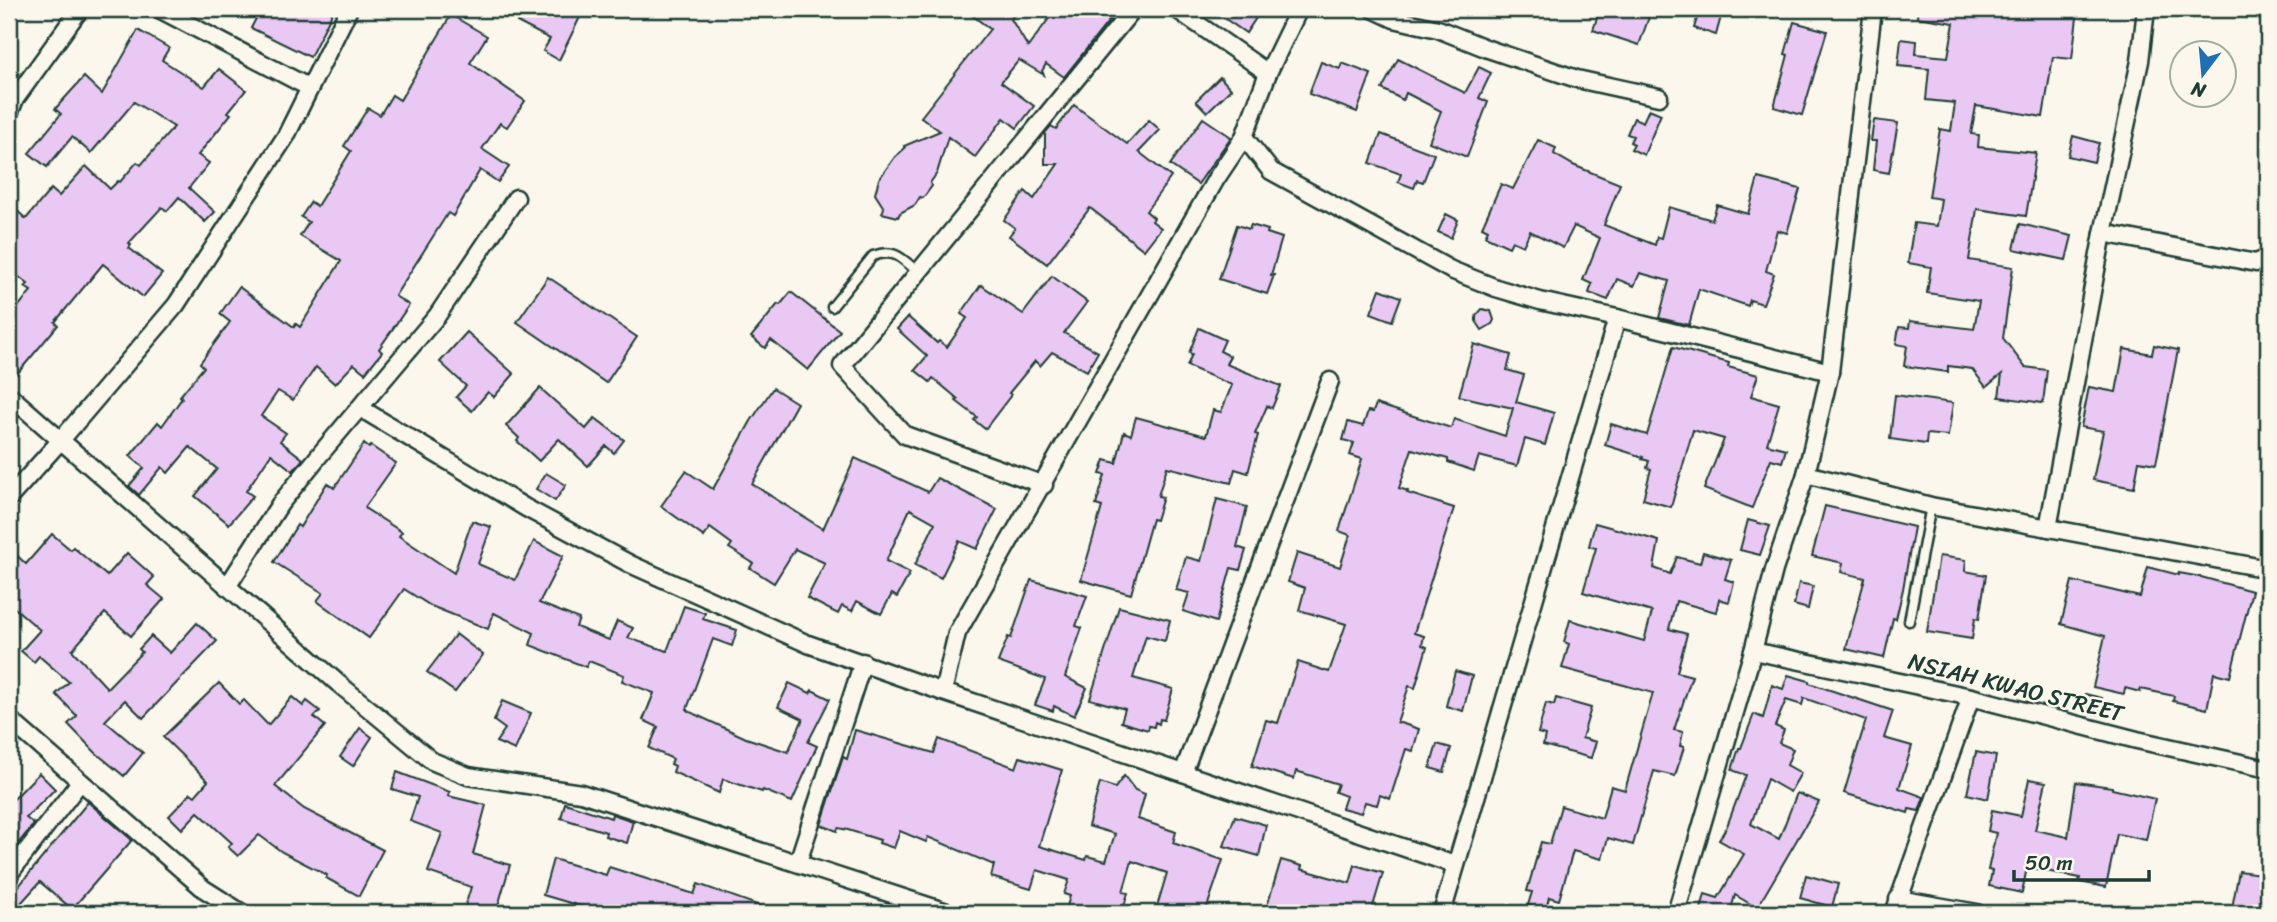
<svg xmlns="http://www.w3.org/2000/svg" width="2277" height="922" viewBox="0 0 2277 922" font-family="Sriracha,sans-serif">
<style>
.building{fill:#eac8f4;stroke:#1f3d34;stroke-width:2}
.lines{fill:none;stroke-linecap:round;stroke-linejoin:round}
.service-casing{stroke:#1f3d34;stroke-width:13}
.minor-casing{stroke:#1f3d34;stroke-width:21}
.service{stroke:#fbf7ec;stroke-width:8}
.minor{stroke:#fbf7ec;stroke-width:16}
.labels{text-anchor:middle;stroke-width:5;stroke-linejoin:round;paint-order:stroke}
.street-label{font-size:23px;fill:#1f3d34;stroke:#fbf7ec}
</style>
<rect width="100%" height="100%" fill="#fbf7ec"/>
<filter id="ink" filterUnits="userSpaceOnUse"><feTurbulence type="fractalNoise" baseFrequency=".0143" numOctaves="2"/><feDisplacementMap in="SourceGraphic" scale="14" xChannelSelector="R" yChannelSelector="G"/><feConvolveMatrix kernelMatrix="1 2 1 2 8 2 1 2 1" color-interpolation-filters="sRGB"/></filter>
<g filter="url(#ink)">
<g class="building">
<polygon points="261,9 334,9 310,57 251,28"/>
<polygon points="523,9 584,9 559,60 543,51 550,39 517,22"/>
<polygon points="964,9 1019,9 1011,19 1028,47 1056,9 1101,9 1111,18 1064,77 1046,64 1042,71 1044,75 1019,60 1001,82 1034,106 1017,128 1004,118 975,157 948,137 937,173 930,183 932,186 923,198 920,197 915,205 900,213 898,217 882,213 884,208 875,194 879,179 895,157 905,148 904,146 940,131 921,117 990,29"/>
<polygon points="1211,9 1243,9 1256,18 1246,33"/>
<polygon points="1600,9 1625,9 1649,17 1639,45 1593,30"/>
<polygon points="1700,9 1723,9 1716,35 1694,28"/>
<polygon points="1918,9 1975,9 2024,15 2025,9 2078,9 2072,59 2053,57 2043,117 1976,106 1971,134 1979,135 1978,147 2036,153 2026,216 1977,209 1969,260 2013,267 2003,338 2025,367 2047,370 2043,403 1999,397 2002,374 1986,387 1972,369 1948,366 1948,372 1904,366 1907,346 1896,344 1899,327 1909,328 1910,321 1974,329 1979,301 1927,293 1931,267 1908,263 1914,223 1937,226 1941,199 1929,197 1940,129 1951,131 1955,103 1926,100 1929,69 1898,66 1901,39 1917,41 1916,54 1948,57 1954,23 1917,17"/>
<polygon points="451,15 487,36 470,63 525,101 507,127 500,123 482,149 509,167 498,182 480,170 453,216 448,213 395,296 409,305 379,349 382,352 365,373 354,364 335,384 316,367 293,400 278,391 261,416 286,433 280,441 303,459 293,471 271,454 246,491 253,496 229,524 195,496 217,469 190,447 168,473 162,467 139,495 129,486 144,468 130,456 158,422 162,426 182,398 180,396 204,367 200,363 230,322 220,314 239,287 294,327 296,324 300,327 341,261 300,236 309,222 301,217 311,202 317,206 351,151 344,146 368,108 380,115 392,95 400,100"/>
<polygon points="1794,22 1827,31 1802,115 1774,107 1788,55 1785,54"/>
<polygon points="138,30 169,48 162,60 204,87 219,69 246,90 228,112 231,114 198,155 209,163 189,188 215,212 205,222 179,197 167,211 162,207 129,243 131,245 129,248 162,274 143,297 103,264 55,322 58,325 17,374 9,367 9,318 31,291 25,287 28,284 9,269 9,203 26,219 51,189 59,196 86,166 110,189 118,181 120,182 137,162 141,165 174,127 134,102 91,153 72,137 47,167 29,153 61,114 55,109 84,77 102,94"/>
<polygon points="1398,59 1465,93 1479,67 1491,73 1479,98 1488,102 1467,157 1429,142 1441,111 1406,93 1403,100 1382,89"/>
<polygon points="1321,62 1340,69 1342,63 1371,74 1357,112 1309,94"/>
<polygon points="1220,77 1231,89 1207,112 1196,101"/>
<polygon points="1074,105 1127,144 1149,120 1160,130 1139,152 1171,177 1146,211 1154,218 1152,221 1161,228 1144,250 1090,208 1047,264 1009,236 1015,228 1004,220 1025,191 1034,199 1058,164 1045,164 1045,133 1051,126 1056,129"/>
<polygon points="1649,109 1661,114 1644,155 1631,149 1634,144 1630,142 1633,136 1627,134 1634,118 1643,122"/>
<polygon points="1203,118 1231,137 1198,184 1170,165"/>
<polygon points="1874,120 1898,123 1889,173 1873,170 1876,141 1871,141"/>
<polygon points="1381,134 1434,154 1423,182 1417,180 1414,188 1398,182 1401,174 1370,163"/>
<polygon points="2073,136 2099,143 2094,162 2068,156"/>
<polygon points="1538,140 1556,148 1554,154 1573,165 1620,184 1604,225 1655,245 1657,237 1661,238 1669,207 1712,220 1717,205 1748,214 1758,178 1800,189 1787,233 1777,230 1766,271 1774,274 1763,304 1750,300 1748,306 1699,289 1689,325 1659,318 1669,281 1640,273 1634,286 1617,279 1608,300 1589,293 1592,284 1583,280 1600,238 1574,226 1563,248 1530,231 1523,246 1512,241 1509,247 1485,236 1488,230 1482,227 1501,184 1513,189"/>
<polygon points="1446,214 1458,220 1451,238 1438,232"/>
<polygon points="2020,224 2072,236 2066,260 2014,249"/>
<polygon points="1237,225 1249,229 1251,225 1268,230 1267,233 1282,238 1271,275 1274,275 1267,294 1219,279"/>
<polygon points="1052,276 1087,302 1064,333 1098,352 1087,371 1052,352 1040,366 1035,361 1009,393 1011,395 985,429 974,420 977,417 956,401 958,399 933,378 930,382 915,370 927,356 897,329 908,317 937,343 939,341 947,347 967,318 961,314 981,285 1023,314"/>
<polygon points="548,277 637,337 606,383 517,322"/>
<polygon points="1380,289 1401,297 1392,321 1371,313"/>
<polygon points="791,292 840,331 808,370 771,340 765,348 751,337 778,304 780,305"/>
<polygon points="1482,309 1491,311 1494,320 1492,324 1482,330 1476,321 1476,316"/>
<polygon points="1199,328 1225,340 1220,351 1230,356 1226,364 1281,386 1272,408 1267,406 1255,434 1258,435 1248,473 1235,469 1231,483 1167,467 1158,496 1163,497 1156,520 1152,519 1131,594 1081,580 1102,507 1096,505 1105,475 1100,474 1105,460 1116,463 1124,432 1131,435 1136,417 1206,436 1213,410 1221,412 1232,385 1187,366 1192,354 1189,353"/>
<polygon points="467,332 514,374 494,397 488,392 472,411 456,397 466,386 440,362"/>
<polygon points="1474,344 1511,355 1507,370 1524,375 1516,402 1554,413 1545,445 1525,439 1517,466 1479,456 1474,471 1448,462 1448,459 1412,449 1399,488 1408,491 1407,493 1454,508 1414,633 1424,636 1422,645 1427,647 1415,688 1409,686 1397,722 1419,729 1413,751 1406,749 1390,799 1380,795 1377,805 1365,802 1361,813 1342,808 1346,796 1335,792 1338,784 1296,771 1294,779 1252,766 1266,720 1278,723 1298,662 1329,672 1346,624 1299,610 1305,588 1288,582 1297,553 1340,567 1350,535 1339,531 1362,459 1350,455 1354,443 1343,440 1348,422 1363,426 1368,411 1373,412 1376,404 1451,428 1454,419 1505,436 1513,408 1459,396"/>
<polygon points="2154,345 2178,350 2156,464 2139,461 2134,488 2093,480 2103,431 2081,427 2089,387 2116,392 2124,349 2152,354"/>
<polygon points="1673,347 1729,363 1728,367 1758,375 1751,396 1779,404 1767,444 1786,449 1782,462 1771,459 1752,508 1704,489 1724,439 1693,430 1671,507 1643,499 1651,469 1647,468 1649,461 1642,459 1643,457 1605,445 1611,424 1647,435"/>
<polygon points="540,388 586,429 595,418 624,440 614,453 606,446 588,466 559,439 539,461 517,441 519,438 506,426"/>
<polygon points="773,388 797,403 752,484 823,529 855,458 928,492 937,478 997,509 977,549 959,541 941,578 915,565 935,523 910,509 886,561 910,573 897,597 892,594 881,614 857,601 852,611 842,606 838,614 807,598 825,563 795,549 774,583 750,568 753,563 729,548 732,544 710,528 704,537 661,506 686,471 713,489 751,421"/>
<polygon points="1895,395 1953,403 1948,436 1927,434 1926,444 1890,439"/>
<polygon points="364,444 369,448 371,446 396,463 365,507 366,509 402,532 399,536 454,573 472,521 491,527 478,564 515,580 534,541 563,556 539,603 579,619 576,627 609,640 617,621 633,628 628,638 667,651 684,606 705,613 703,619 737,630 732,646 713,639 687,709 690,712 746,738 788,752 803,719 778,707 789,683 810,693 812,690 830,699 808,742 817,746 792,802 763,790 762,792 723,779 719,793 673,772 675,766 671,764 673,759 649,748 658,727 643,720 654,693 622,681 624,675 589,661 586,667 530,645 534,633 494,613 488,629 431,606 404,589 369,638 317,601 323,593 274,562 297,525 300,527 327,483 334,488"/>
<polygon points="546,473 566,485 555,501 536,489"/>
<polygon points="1217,499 1247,507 1237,547 1246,550 1240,570 1231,568 1216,622 1183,611 1189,593 1176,590 1186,557 1201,561"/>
<polygon points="1825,506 1914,527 1903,589 1896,619 1893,618 1884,658 1846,649 1865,578 1841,572 1843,563 1812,556"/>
<polygon points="1748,520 1770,526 1760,555 1740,550"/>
<polygon points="1595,523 1659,541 1654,568 1670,574 1677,557 1700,563 1703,552 1731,560 1725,579 1734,582 1729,602 1719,599 1716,612 1676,601 1669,629 1687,634 1677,672 1692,676 1674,730 1683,732 1680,746 1684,747 1675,776 1654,771 1633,845 1608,838 1602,859 1573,851 1559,900 1549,897 1546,910 1528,905 1532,892 1527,891 1541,842 1550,844 1561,806 1602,818 1611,786 1625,790 1653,693 1562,668 1569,644 1564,642 1570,620 1644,641 1652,612 1583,592 1596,548 1589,546"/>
<polygon points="52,534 71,550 73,547 107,576 127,553 154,577 147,585 164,599 131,636 105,613 72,650 107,688 142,652 139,649 151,636 170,653 197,623 217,641 143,718 125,700 105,721 143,753 124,776 96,753 68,724 77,716 56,694 69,682 39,656 34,662 21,651 40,630 9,603 9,548 26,564"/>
<polygon points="1939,556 1966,560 1965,571 1986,575 1979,619 1975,618 1972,639 1927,632"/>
<polygon points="2148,567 2179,575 2179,573 2201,577 2252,591 2230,677 2214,673 2207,709 2173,701 2174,696 2141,689 2140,692 2125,688 2124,694 2093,687 2105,636 2061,624 2072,581 2140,597"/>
<polygon points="1031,580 1087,596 1076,626 1082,628 1065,677 1087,688 1074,716 1054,706 1053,711 1035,705 1045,679 998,662 1008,637 1011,638"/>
<polygon points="1799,583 1813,586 1808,609 1794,605"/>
<polygon points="1119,607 1170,620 1165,641 1146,636 1133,678 1173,689 1164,720 1160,719 1159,724 1155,722 1154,727 1149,726 1148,730 1121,722 1125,709 1090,699"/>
<polygon points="456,634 483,655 455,692 427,672"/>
<polygon points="1455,671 1472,676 1463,711 1446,706"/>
<polygon points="1788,675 1809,681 1809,683 1893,711 1884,738 1912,746 1899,788 1924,797 1919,811 1909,809 1908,813 1844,793 1866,720 1804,698 1802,705 1786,700 1775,726 1784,730 1779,743 1793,749 1787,765 1801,773 1790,792 1767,779 1751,824 1779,839 1797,793 1819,802 1757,908 1735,895 1730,913 1700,913 1705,894 1718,898 1744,854 1719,840 1727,826 1746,775 1732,770 1739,748 1741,748 1754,714 1763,718 1772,685 1783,689"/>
<polygon points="219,683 239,704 244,700 268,725 292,697 303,706 307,701 320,711 314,717 325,726 275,786 304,809 383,850 359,896 326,878 327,875 282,852 259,835 238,856 228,847 232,843 198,812 182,829 169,816 191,793 195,796 208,781 163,737"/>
<polygon points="2085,694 2102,698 2098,714 2082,710"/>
<polygon points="1556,698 1591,708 1582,738 1596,742 1591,758 1543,745 1545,735 1538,733 1546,703 1554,705"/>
<polygon points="502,701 531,713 515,750 496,742 505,729 494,721"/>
<polygon points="360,728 372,737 353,766 340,757"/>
<polygon points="855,730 934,753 939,739 1016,768 1020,757 1062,770 1039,846 1086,860 1087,856 1106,861 1115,834 1088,826 1100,783 1115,788 1124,776 1135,790 1145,794 1138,819 1176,832 1173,843 1223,860 1205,913 1155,913 1167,873 1132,861 1123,892 1128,893 1122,913 1065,913 1070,896 1064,894 1069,880 1037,870 1031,889 991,877 994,865 928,837 926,842 900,831 894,848 879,843 880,840 848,830 838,828 837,831 821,825 843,757 847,759"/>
<polygon points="1437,744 1451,748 1444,772 1430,768"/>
<polygon points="1976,752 1996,756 1988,799 1967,794"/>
<polygon points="397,772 450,792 448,796 486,805 473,854 510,865 496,913 463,913 471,887 428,872 442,833 410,821 418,797 392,789"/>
<polygon points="39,773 55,789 26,818 34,824 9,855 9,804"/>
<polygon points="2029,779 2046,782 2035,830 2068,837 2076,782 2112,787 2112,789 2155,799 2146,840 2117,834 2106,887 2079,882 2080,878 2027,867 2022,893 1989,886 1992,871 1988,870 1996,833 1988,831 1992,810 2021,816"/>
<polygon points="88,802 132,840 72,909 40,882 12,913 9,913 9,898"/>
<polygon points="565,803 611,818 612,814 633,821 627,843 605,836 606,832 561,818"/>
<polygon points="1235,816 1266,825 1259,856 1224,846"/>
<polygon points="553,859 606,875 609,867 694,894 698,884 774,911 774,913 604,913 543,895"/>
<polygon points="1281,860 1302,866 1301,869 1350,883 1355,865 1383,873 1371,913 1265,913"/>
<polygon points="2239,871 2268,875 2268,913 2231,913"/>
<polygon points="1806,875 1838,884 1832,907 1800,898"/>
</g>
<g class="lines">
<defs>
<g id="service">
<path d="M 832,307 L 873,256 C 896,248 902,259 919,273"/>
<polyline points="1909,621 1931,506"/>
</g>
<g id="minor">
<polyline points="159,9 310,88"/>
<polyline points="1176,9 1268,73"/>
<polyline points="1373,9 1394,19 1438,29 1488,49 1577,79 1659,97"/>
<polyline points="9,114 15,99 80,9"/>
<polyline points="1244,137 1271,171 1451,270 1496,288 1540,301 1617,318 1830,372"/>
<polyline points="2103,233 2256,263 2268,258"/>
<polyline points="9,395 339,684 432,761 468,776 581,793 950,913"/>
<polyline points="360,408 526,508 630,564 808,644 943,692 1455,865"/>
<polyline points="1806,474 1931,506 2268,569"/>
<polyline points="1044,485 905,435 842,366 1133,9"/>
<polyline points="9,498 61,440 176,305 286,136 349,9"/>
<polyline points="2048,528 2103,233 2140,61 2146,9"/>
<polyline points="227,587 280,504 322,452 437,316 516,198"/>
<polyline points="1753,651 1971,697 2137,740 2268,769"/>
<polyline points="943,692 957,633 1216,179 1244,137 1268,73 1299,9"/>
<polyline points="9,719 204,889 242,913"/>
<polyline points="1183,773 1330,381"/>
<polyline points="798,862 863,662"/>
<polyline points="9,874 80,782"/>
<polyline points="1898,899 1977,913"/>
<polyline points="1442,913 1617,318"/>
<polyline points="1676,913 1753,651 1774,570 1806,474 1830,372 1873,9"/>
<polyline points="1894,913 1971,697"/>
</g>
</defs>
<use href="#service" class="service-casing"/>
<use href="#minor" class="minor-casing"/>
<use href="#service" class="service"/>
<use href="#minor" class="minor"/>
</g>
</g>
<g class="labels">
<g class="street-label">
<text transform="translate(2016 687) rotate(14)" y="8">NSIAH KWAO STREET</text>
</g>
</g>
<rect width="2277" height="922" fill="none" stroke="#fbf7ec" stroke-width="35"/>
<rect x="18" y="18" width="2242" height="887" fill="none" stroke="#1f3d34" stroke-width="2.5" filter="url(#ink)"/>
<g transform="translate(2203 74) rotate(196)"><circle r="33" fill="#fbf7ec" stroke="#a3ada2" stroke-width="2"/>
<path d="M0-5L12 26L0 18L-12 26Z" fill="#1f6fb2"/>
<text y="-10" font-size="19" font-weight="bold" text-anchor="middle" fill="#1f3d34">N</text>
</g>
<path d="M2014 870v10h135v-10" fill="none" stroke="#1f3d34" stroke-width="3.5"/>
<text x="2025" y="870" font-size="21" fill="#1f3d34" stroke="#fbf7ec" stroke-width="5" paint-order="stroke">50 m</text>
</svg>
